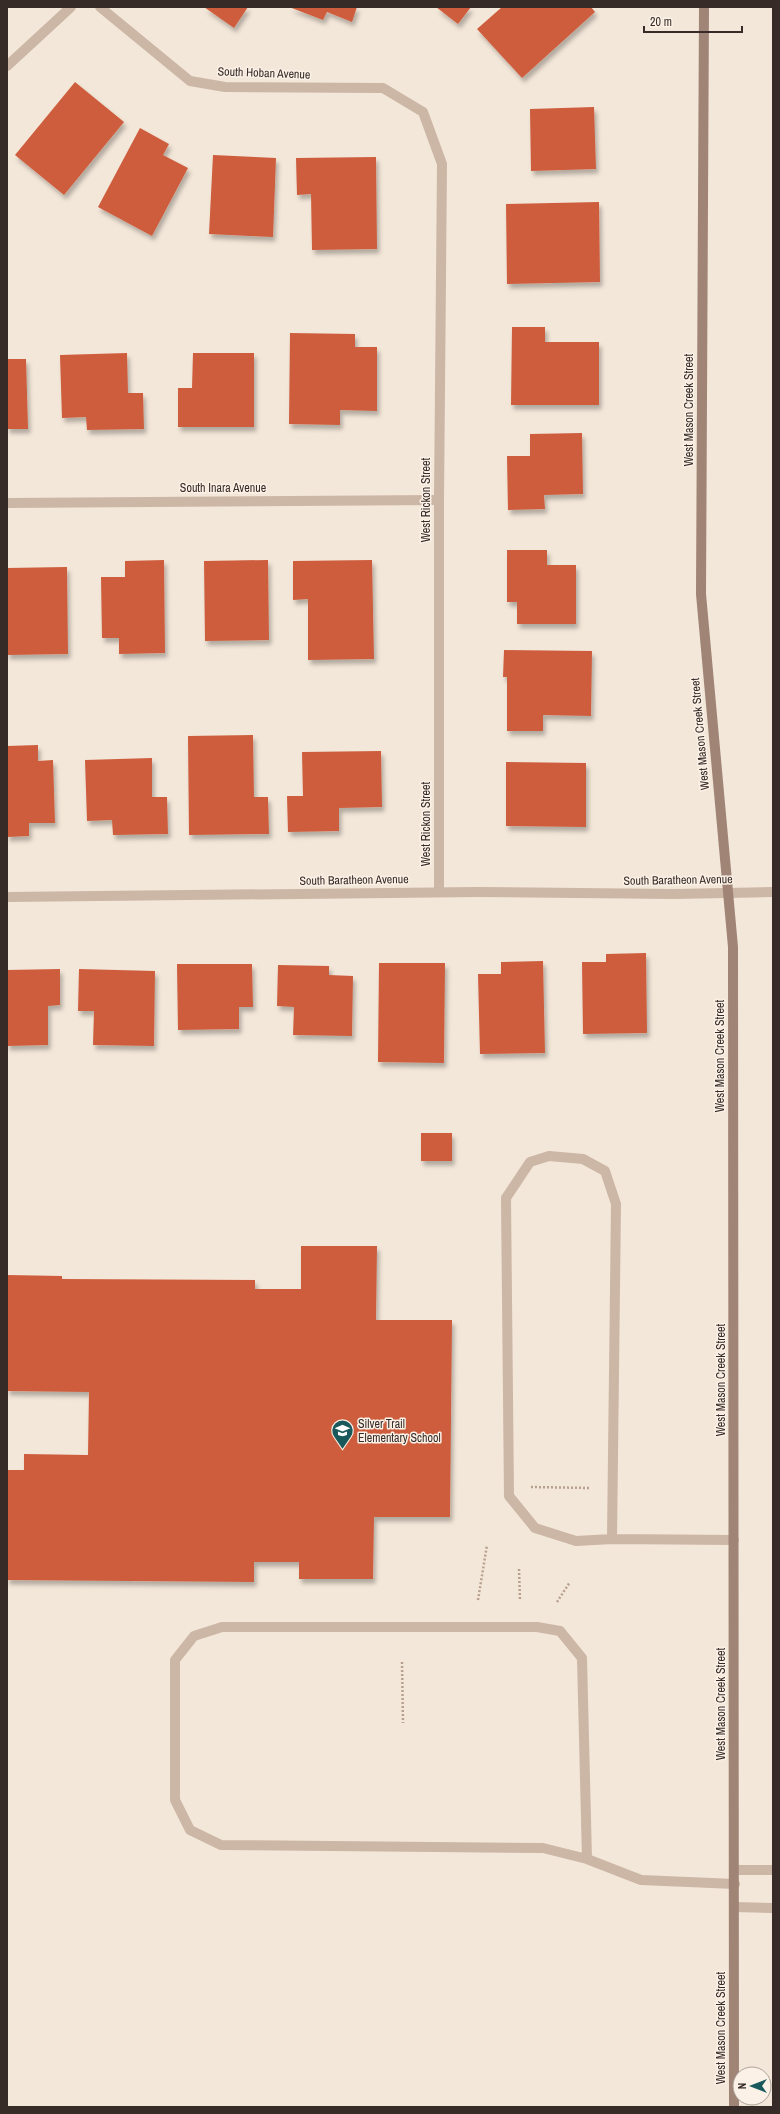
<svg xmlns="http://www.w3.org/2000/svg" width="780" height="2114" viewBox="0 0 780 2114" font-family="'Archivo Narrow',sans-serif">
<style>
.building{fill:#ce5d3d;filter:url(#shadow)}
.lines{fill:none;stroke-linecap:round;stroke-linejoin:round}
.path{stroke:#b8a08f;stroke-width:2.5;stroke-dasharray:2 2;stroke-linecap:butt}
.lane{stroke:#ccb6a5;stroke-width:10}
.street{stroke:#ccb6a5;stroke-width:10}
.secondary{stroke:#a08476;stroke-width:10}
.labels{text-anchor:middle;stroke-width:3;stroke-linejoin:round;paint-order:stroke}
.street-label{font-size:12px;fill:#372b27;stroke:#fbf1e6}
.poi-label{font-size:12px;fill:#372b27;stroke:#fbf1e6;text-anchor:start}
</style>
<defs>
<filter id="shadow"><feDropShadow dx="2.5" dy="4.5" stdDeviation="2" flood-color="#0004"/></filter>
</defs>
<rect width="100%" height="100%" fill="#f3e7d9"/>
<g class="building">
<polygon points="204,7 248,7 234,28"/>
<polygon points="289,7 357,7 352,22 327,12 323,20"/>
<polygon points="436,7 471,7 458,24"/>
<polygon points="502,7 591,7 595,12 522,78 477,29"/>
<polygon points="75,82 124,122 64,195 15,155"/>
<polygon points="594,107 596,169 531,171 530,109"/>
<polygon points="140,128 169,144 163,155 188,168 152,236 98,207"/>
<polygon points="213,155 276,158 273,237 209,234"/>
<polygon points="376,157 377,249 312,250 311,194 297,195 296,158"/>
<polygon points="599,202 600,282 507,284 506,204"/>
<polygon points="512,327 545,327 545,342 599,342 599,405 511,405"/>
<polygon points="290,333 355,334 355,347 377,347 377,411 340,410 340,425 289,424"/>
<polygon points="127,353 128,393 143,393 144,429 87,430 86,417 62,418 60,355"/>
<polygon points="193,353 254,353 254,427 178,427 178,388 192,388"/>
<polygon points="7,359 26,359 28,429 7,429"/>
<polygon points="582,433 583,494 544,495 545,509 508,510 507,456 530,456 530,434"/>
<polygon points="507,550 547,550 547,565 576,565 576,624 517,624 517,602 507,602"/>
<polygon points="164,560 165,653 119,654 119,638 102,638 101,577 125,577 125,561"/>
<polygon points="268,560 269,640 205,641 204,561"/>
<polygon points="372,560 374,659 308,660 308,599 293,600 293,561"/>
<polygon points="67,567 68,654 7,655 7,568"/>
<polygon points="504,650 592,651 591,716 543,715 543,731 507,731 507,677 503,677"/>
<polygon points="253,735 254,797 268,797 269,834 189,835 188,736"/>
<polygon points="38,745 38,761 53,760 55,823 29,823 29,836 7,837 7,746"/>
<polygon points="381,751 382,807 339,808 339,831 288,832 287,796 303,796 302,752"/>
<polygon points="152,758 152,797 167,797 168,834 113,835 112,820 87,821 85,760"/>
<polygon points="506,762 586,763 586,827 506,826"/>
<polygon points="646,953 647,1033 583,1034 582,962 606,962 606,954"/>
<polygon points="543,961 545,1053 480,1054 478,974 501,974 501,962"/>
<polygon points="379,963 445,963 444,1063 378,1062"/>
<polygon points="177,964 252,964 253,1007 239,1007 239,1029 178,1030"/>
<polygon points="278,965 329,966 329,975 353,976 352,1036 293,1035 294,1007 277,1006"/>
<polygon points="60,969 60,1005 48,1006 48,1045 7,1046 7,970"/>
<polygon points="79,969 155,971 154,1046 93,1045 94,1011 78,1011"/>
<rect x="421" y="1133" width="31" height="28"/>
<polygon points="301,1246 377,1246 376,1320 452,1320 450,1517 374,1517 373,1579 299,1579 299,1562 254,1562 254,1582 7,1580 7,1470 24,1470 24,1454 88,1455 89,1392 7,1391 7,1275 62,1276 62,1279 255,1280 255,1289 301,1289"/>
</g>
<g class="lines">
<g class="path">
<polyline points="531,1487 590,1488"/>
<polyline points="519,1569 520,1601"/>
<polyline points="478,1600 487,1545"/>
<polyline points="557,1602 570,1582"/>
<polyline points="402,1662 403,1723"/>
</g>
<g class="lane">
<polyline points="612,1539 616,1204 605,1171 583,1159 549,1156 530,1162 506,1198 509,1496 535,1528 576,1541 612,1539 734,1540"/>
<polyline points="587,1859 582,1658 560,1631 537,1627 222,1627 194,1636 175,1660 175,1800 190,1830 221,1845 543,1848 587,1859 641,1880 735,1884"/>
</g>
<g class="street">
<polyline points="100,7 190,81 225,87 383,88 423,112 442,164 439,500 439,892"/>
<polyline points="7,66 71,7"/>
<polyline points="7,503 439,500"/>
<polyline points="7,897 478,892 674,894 773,892"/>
<polyline points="735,1870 773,1870"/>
<polyline points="734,1907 773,1908"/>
</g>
<polyline class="secondary" points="704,7 701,594 733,947 734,2107"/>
</g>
<defs>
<symbol id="school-pin" viewBox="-11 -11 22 30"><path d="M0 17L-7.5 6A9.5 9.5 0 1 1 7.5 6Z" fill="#19585b" stroke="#fbf1e6"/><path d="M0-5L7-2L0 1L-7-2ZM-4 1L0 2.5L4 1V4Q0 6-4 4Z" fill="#fff"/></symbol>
</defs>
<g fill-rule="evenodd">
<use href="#school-pin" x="330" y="1418" width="25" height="34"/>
</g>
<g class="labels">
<g class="street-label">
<text transform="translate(264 73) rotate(2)" y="4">South Hoban Avenue</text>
<text transform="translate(689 410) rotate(-90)" y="4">West Mason Creek Street</text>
<text x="223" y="492">South Inara Avenue</text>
<text transform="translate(426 500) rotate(-90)" y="4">West Rickon Street</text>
<text transform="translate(700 734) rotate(-95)" y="4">West Mason Creek Street</text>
<text transform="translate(426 824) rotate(-90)" y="4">West Rickon Street</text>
<text transform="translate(354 880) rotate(-1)" y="4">South Baratheon Avenue</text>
<text transform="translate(678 880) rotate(-1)" y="4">South Baratheon Avenue</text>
<text transform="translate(720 1056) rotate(-90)" y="4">West Mason Creek Street</text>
<text transform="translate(721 1380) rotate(-90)" y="4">West Mason Creek Street</text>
<text transform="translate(721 1704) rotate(-90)" y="4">West Mason Creek Street</text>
<text transform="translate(721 2028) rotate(-90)" y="4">West Mason Creek Street</text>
</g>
<g class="poi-label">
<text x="358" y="1428">Silver Trail<tspan x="358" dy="14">Elementary School</tspan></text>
</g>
</g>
<rect width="780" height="2114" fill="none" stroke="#372b27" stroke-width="16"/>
<g transform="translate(752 2086) rotate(270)"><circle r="19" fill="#fbf1e6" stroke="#ada29a"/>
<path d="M0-3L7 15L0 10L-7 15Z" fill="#19585b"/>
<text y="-6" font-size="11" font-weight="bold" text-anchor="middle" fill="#372b27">N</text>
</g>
<path d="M644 26v6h98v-6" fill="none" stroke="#372b27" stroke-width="2"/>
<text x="650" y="26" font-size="12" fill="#372b27" stroke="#fbf1e6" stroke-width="3" paint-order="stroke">20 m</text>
</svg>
